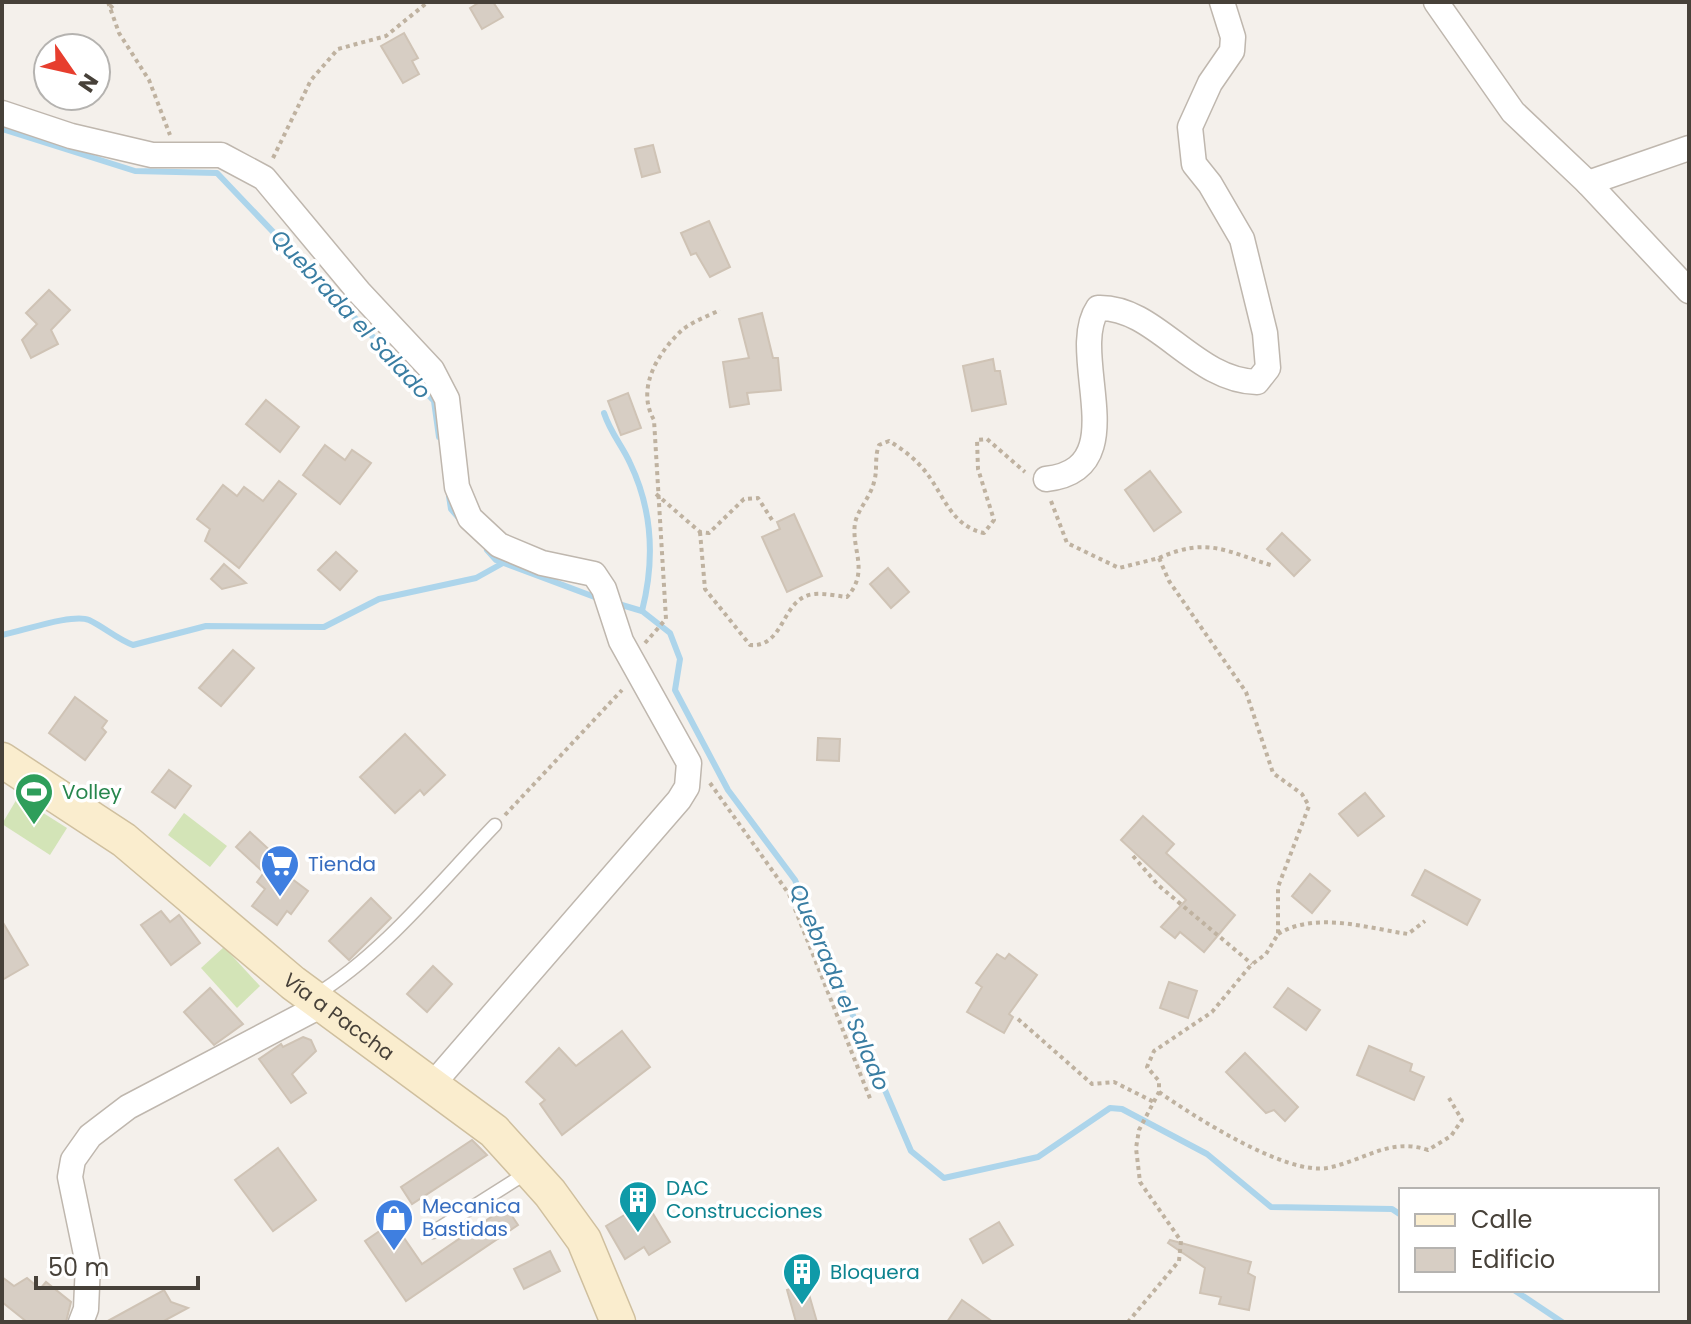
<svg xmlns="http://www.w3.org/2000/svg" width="1691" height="1324" viewBox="0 0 1691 1324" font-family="Poppins,sans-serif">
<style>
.green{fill:#d3e4b7}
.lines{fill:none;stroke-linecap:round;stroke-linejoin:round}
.stream{stroke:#add5eb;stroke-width:6}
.building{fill:#d7cec4;stroke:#cfc3b5;stroke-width:2}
.lane-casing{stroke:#bfb7ae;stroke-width:15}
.street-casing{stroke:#bfb7ae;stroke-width:27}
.secondary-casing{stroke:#cfbf9e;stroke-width:37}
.path{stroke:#bfb2a0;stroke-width:4;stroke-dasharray:4 4;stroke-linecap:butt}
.lane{stroke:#fff;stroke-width:12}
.street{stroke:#fff;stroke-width:24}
.secondary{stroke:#faedce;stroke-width:34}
.labels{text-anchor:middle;stroke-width:7;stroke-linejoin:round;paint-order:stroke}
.leisure-label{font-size:20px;fill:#27864d;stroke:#fff;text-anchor:start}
.shop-label{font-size:20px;fill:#366cbe;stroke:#fff;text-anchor:start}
.street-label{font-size:20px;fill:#474139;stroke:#fff}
.culture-label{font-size:20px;fill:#0d838f;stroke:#fff;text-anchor:start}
.water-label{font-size:22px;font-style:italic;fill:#397da2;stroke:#fff}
</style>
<rect width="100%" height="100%" fill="#f4f0eb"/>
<g class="green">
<polygon points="18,797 67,828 50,855 2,824"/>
<polygon points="184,813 227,846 210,867 168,835"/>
<polygon points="224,947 260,986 237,1008 201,968"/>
</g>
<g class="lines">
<g class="stream">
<polyline points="2,129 135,171 217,173 434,401 439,437"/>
<path d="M 604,413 C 611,434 622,445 630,463 C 653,511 655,560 642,611"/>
<polyline points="449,496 451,509 458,517"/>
<polyline points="487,550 496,560 600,599"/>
<polyline points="615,603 642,611 670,633 680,659 675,690 728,790 795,880 911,1151 944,1178 1038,1157 1110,1108 1122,1109 1207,1154 1271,1207 1392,1209 1401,1215"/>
<path d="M 2,635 C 23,631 73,613 89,620 C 104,627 117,639 133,645 L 206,626 L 324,627 L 379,599 L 476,578 L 503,563"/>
<polyline points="1514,1290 1562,1322"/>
</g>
</g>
<g class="building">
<polygon points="480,2 493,2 503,17 482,29 470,8"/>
<polygon points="404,33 418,58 412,61 419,74 403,83 381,46"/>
<polygon points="653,145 660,172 642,177 635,149"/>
<polygon points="709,221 730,267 710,277 696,253 691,255 681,233"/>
<polygon points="49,290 70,310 51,330 58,344 31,358 22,340 37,324 26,313"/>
<polygon points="762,313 773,358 778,358 781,390 747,393 749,404 730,407 723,362 749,358 739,319"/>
<polygon points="993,359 995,371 1000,371 1006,404 972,411 963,366"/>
<polygon points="628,393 641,428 621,435 608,401"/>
<polygon points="266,400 299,427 280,452 246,424"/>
<polygon points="325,445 345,460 352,450 371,463 340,504 303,475"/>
<polygon points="1150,471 1181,512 1154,531 1125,490"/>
<polygon points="279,481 296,494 239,568 205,541 210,529 197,519 223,485 237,496 244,487 263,501"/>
<polygon points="794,514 822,576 787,592 762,537 780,529 777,522"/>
<polygon points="1282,533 1310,560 1294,576 1267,549"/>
<polygon points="336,552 357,571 340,590 318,570"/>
<polygon points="224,564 246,583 222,589 211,579"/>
<polygon points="888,568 909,592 891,608 870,584"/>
<polygon points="233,650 254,668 221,706 199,688"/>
<polygon points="75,697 107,721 102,728 106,732 85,760 49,733"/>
<polygon points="405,734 445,775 424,795 420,790 395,813 360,777"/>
<polygon points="818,738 840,739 839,761 817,760"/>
<polygon points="169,770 191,786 175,808 152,792"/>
<polygon points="1365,793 1384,816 1358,836 1339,814"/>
<polygon points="1143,816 1174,844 1166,853 1235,915 1204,952 1180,932 1175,938 1161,927 1186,900 1121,840"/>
<polygon points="250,832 275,855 261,870 236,847"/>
<polygon points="271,863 308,891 291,914 287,911 277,925 252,906 265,889 257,882"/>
<polygon points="1425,870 1480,900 1467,925 1412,895"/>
<polygon points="1310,874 1330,891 1312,913 1292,896"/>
<polygon points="371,898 391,918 349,960 329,941"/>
<polygon points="161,911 170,922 179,915 200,943 171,965 141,925"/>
<polygon points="2,921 28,965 2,980"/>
<polygon points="997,954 1005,959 1009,954 1037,975 1009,1014 1013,1017 1004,1033 967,1012 982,987 976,983"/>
<polygon points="433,966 452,984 427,1012 407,994"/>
<polygon points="1169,982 1197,991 1188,1018 1160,1008"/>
<polygon points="210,988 243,1024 214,1045 184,1012"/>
<polygon points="1288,988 1320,1010 1306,1030 1274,1007"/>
<polygon points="622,1031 650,1067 562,1135 540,1104 545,1100 526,1082 559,1048 576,1066"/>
<polygon points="303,1037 311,1040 316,1051 292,1074 306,1093 291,1103 259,1059 281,1044 283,1047"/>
<polygon points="1369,1046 1412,1064 1410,1071 1424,1077 1414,1100 1357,1075"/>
<polygon points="1245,1053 1298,1107 1285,1121 1274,1110 1266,1113 1226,1072"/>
<polygon points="472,1140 487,1155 412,1204 401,1187"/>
<polygon points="278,1148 316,1200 273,1231 235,1180"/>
<polygon points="646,1202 670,1242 649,1255 644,1247 625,1259 606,1226"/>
<polygon points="506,1207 518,1225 406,1301 365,1241 393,1222 422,1264"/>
<polygon points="999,1222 1013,1245 983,1263 970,1239"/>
<polygon points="1170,1240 1251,1262 1248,1273 1255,1277 1249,1310 1219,1304 1221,1297 1200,1293 1205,1268 1168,1243"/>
<polygon points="550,1251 560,1271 524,1289 514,1269"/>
<polygon points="2,1277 14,1286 27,1278 40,1289 46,1282 71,1302 66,1322 27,1322 2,1302"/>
<polygon points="806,1284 817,1322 796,1322 787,1290"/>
<polygon points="164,1290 171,1302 188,1308 162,1322 106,1322"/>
<polygon points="962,1300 993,1322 947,1322"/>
</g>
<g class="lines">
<defs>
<g id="lane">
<path d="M 314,996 C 383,954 439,883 495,825"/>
<polyline points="433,1232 528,1172"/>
</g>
<g id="street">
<polyline points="1436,2 1513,112 1588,183 1689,291"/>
<polyline points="2,113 71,136 152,155 221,155 264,178 359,292 432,370 447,399 457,487 470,518 499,545 542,563 594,574 604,589 621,641 689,763 687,787 679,800 433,1084"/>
<polyline points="1588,183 1689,148"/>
<path d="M 1046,479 C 1137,469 1066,355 1098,308 C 1156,306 1194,381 1257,382 L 1268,368 L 1265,333 L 1242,239 L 1210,184 L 1194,164 L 1190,127 L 1210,83 L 1232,51 L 1233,37 L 1222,2"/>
<polyline points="81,1322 86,1309 88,1264 70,1177 73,1160 90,1136 128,1107 322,1005"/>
</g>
<g id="secondary">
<path id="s1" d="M 2,760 L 124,840 L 293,983 L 494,1131 L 550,1193 L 584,1240 L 618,1322"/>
</g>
</defs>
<use href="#lane" class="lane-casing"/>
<use href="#street" class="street-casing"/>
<use href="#secondary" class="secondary-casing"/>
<g class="path">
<polyline points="108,2 119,33 149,80 170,135"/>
<polyline points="110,8 117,2"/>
<polyline points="273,158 311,80 338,49 386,36 428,2"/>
<polyline points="656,494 700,532 709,533 744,499 758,498 774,523"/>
<polyline points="1051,501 1067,543 1119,568 1159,558 1169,581 1246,692 1273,773 1302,794 1309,806 1278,887 1278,934 1266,954 1251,965 1212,1012 1154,1051 1147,1067 1159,1081 1159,1092 1139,1130 1136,1148 1140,1182 1181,1241 1179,1261 1128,1322"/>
<path d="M 700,532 L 705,589 L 750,645 C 786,648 781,596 815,594 C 825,593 837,596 847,597 C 870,571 851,550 855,523 C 858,509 871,496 874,482 C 878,469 874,458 879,445 L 889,441 C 904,450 918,461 928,475 C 945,498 952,526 984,533 L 994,520 L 978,469 L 977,440 L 987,439 L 1025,472"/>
<path d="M 1159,558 C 1209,536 1226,552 1274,566"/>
<path d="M 645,643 L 666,619 L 654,420 C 636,389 657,354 681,331 C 691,322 708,316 720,310"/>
<polyline points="710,783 789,894 871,1101"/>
<polyline points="505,815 622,690"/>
<polyline points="1133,856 1158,885 1252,964"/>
<path d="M 1278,934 C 1316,911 1366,928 1408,934 L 1425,921"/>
<polyline points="1018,1019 1092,1084 1114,1082 1154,1102"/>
<path d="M 1159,1092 C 1193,1116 1285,1175 1327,1168 C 1364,1161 1389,1137 1428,1150 L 1451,1136 L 1462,1120 L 1449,1098"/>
</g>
<use href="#lane" class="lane"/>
<use href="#street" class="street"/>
<use href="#secondary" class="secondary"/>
</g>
<defs>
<symbol id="stadium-pin" viewBox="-11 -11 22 30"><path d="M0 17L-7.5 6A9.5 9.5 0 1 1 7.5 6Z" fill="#2e9e5b" stroke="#fff"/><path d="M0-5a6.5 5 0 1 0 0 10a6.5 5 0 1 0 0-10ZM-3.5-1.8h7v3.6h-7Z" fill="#fff"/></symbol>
<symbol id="supermarket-pin" viewBox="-11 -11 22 30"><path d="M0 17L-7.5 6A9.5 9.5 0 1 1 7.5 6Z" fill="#3f7fe0" stroke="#fff"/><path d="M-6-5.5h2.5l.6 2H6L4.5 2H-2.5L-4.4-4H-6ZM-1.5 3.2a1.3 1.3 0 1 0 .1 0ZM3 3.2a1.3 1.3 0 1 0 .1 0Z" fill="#fff"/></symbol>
<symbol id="building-pin" viewBox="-11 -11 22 30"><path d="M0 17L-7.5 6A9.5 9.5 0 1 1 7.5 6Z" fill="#0f9aa8" stroke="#fff"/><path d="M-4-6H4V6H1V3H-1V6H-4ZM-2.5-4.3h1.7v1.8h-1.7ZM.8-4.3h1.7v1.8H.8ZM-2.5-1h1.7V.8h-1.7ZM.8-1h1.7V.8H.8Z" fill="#fff"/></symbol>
<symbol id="shop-pin" viewBox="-11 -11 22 30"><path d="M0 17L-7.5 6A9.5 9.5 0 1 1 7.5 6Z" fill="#3f7fe0" stroke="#fff"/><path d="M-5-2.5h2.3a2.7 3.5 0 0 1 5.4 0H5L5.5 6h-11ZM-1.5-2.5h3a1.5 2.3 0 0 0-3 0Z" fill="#fff"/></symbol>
</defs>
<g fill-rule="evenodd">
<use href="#stadium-pin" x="12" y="770" width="44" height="60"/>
<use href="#supermarket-pin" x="258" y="842" width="44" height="60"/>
<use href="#building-pin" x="616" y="1178" width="44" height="60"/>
<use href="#shop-pin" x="372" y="1196" width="44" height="60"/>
<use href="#building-pin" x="780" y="1250" width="44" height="60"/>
</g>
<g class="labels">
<g class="leisure-label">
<text x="62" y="799">Volley</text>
</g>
<g class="shop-label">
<text x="308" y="871">Tienda</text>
<text x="422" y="1213">Mecanica<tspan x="422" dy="23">Bastidas</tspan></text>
</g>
<g class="street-label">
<text dy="7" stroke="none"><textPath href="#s1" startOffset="424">Vía a Paccha</textPath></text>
</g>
<g class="culture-label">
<text x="666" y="1195">DAC<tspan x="666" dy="23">Construcciones</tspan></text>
<text x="830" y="1279">Bloquera</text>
</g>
<g class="water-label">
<text transform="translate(351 314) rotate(47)" y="8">Quebrada el Salado</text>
<text transform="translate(840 987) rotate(67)" y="8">Quebrada el Salado</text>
</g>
</g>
<rect width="1691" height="1324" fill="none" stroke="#474139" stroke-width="8"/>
<rect x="1399" y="1188" width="260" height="104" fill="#ffffff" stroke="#b5b3b0" stroke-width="2"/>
<rect x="1415" y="1214" width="40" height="12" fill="#faedce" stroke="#b5b3b0" stroke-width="2"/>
<text x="1471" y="1228" font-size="24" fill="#474139">Calle</text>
<rect x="1415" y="1248" width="40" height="24" fill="#d7cec4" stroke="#b5b3b0" stroke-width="2"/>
<text x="1471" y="1268" font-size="24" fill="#474139">Edificio</text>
<g transform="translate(72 72) rotate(124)"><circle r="38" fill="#ffffff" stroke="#b5b3b0" stroke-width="2"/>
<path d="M0-6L14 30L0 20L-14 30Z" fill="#e73e2e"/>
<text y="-12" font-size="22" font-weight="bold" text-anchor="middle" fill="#474139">N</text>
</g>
<path d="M36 1276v12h162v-12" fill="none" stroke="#474139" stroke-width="4"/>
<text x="48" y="1276" font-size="24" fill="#474139" stroke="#ffffff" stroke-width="6" paint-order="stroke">50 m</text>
</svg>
